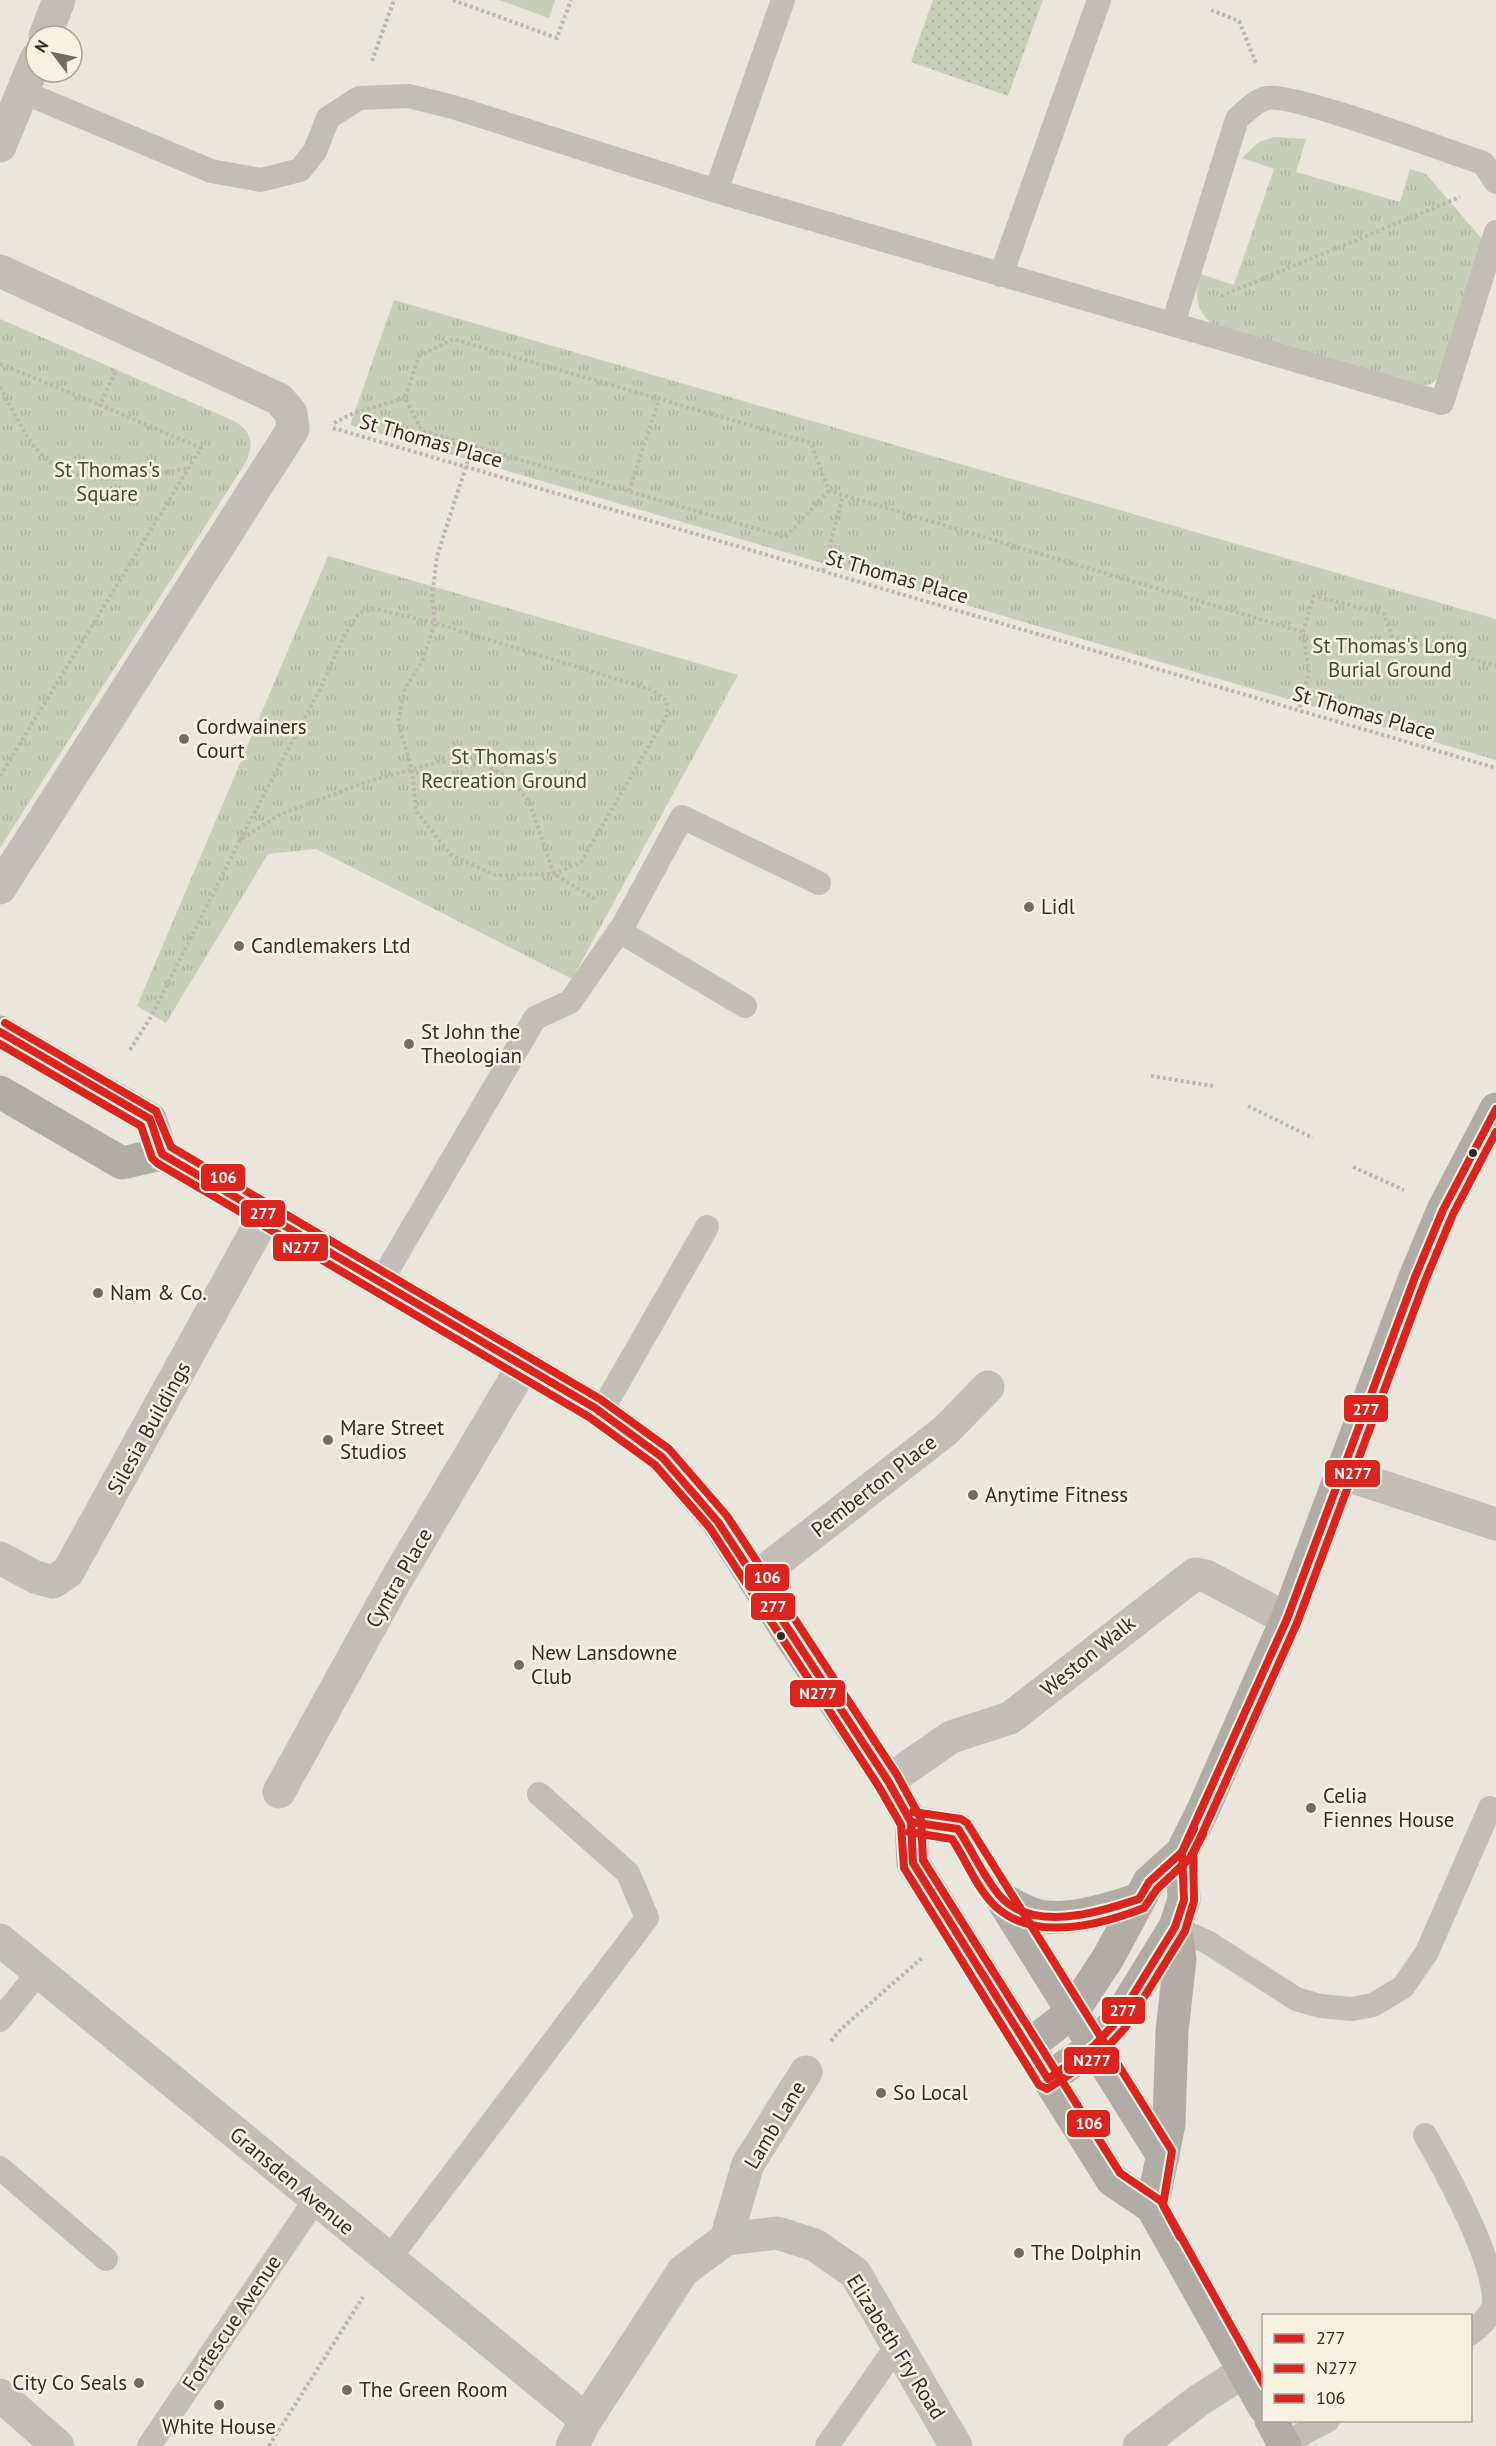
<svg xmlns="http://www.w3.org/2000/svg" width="1496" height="2446" viewBox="0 0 1496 2446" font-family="'PT Sans',sans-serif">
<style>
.grass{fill:url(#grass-dots)}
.park{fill:url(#park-tufts)}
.pitch{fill:#c8cfb8}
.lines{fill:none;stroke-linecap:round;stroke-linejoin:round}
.path{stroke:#bbb6b0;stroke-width:4;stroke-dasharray:3 3;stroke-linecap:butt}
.lane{stroke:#c2bdb7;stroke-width:24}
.street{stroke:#c2bdb7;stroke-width:33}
.primary{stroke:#b1aca6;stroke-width:33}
.bus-1-casing{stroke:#f7f1e4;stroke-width:12}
.bus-2-casing{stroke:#f7f1e4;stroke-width:12}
.bus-3-casing{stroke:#f7f1e4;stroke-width:12}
.bus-1{stroke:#dc241f;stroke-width:8}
.bus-2{stroke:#dc241f;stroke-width:8}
.bus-3{stroke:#dc241f;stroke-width:8}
.poi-dot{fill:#726c66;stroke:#f7f1e4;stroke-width:2}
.bus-dot{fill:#322b26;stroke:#f7f1e4;stroke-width:2}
.labels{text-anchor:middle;stroke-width:5;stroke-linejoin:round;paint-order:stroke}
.street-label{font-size:21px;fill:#322b26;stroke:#f7f1e4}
.park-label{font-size:21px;fill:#3e4f2b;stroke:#f7f1e4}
.poi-label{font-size:21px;fill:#322b26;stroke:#f7f1e4;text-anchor:start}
.line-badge{stroke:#f7f1e4;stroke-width:2}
.badge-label{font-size:16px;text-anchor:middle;font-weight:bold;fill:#fff}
</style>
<defs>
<pattern id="grass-dots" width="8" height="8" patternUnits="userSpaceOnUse" patternTransform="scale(1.5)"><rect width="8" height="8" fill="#c8cfb8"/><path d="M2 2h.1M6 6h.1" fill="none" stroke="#acb29e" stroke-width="1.8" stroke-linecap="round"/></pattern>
<pattern id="park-tufts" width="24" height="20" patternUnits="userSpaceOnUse" patternTransform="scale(1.5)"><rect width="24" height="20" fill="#c8cfb8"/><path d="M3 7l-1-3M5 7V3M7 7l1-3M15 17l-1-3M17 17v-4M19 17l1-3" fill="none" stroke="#acb29e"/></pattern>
</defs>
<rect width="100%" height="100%" fill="#eae6dd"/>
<polygon class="grass" points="933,0 1043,0 1008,96 911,62"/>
<g class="park">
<path d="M 1274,137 L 1306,139 L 1296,172 L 1400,202 L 1410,169 L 1426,174 L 1482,239 L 1441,375 L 1431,384 L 1417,387 L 1216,327 C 1197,314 1193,295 1201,274 L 1234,285 L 1274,169 L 1242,158 L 1259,142 Z"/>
<polygon points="394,300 1496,619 1496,760 350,425"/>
<path d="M 0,319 L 232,420 C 251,430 255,442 246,462 L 0,848 Z"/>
<polygon points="328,556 738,675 572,979 316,849 268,854 166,1023 137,1006"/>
</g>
<polygon class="pitch" points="499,0 555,0 549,18"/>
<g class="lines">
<g class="path">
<polyline points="453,0 557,38 571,0"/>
<polyline points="1211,10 1239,21 1256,63"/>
<polyline points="372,61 394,0"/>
<polyline points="1221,296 1460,197"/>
<polyline points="0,364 100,405"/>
<path d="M 0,387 C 10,404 18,423 29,439 C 67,496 133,478 189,468"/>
<polyline points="334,423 354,413 405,398"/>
<polyline points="333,428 1496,768"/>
<polyline points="629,491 659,399"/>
<polyline points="829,491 785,537 422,431 405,398 419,356 453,339 811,443 829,491 1303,632 1309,673 1299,710"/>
<polyline points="823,571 843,496"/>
<polyline points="1303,632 1314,596 1384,614 1392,636 1496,666"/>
<polyline points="0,776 201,448 100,405 116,370"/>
<polyline points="240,840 320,689 345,634 359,613 376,609 435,623 652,690 667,701 667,715 581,862 554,874 495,875 451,855 416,811 412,770 398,722 405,688 422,662 435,623 432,597 437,556 473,445"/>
<polyline points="130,1050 152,1015 240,840 279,815 366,782 439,762 483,765 507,776 529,801 554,874 595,899"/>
<polyline points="1151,1076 1213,1086"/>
<polyline points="1248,1106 1313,1138"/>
<polyline points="1353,1167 1404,1190"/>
<polyline points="831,2041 841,2029 923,1957"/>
<polyline points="269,2446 363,2297"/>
</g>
<g class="lane">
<polyline points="23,92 211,171 261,180 300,170 315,151 328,118 359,98 409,96 453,107 716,191 1442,403 1496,232"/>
<polyline points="716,191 783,0"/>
<polyline points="1001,275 1099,0"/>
<path d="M 1173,324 L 1237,119 C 1246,111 1255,101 1267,98 C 1291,92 1449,152 1483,163 L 1496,182"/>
<polyline points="619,931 745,1006"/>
<polyline points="380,1283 535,1018 570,1002 624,924 682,817 819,883"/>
<polyline points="601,1412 707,1227"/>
<polyline points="1175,1927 1209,1943 1296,1999 1320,2006 1352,2009 1373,2005 1403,1987 1427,1952 1490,1808"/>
<polyline points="0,2020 39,1972"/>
<path d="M 1425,2135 C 1447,2173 1496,2262 1494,2305 C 1490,2317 1480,2326 1470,2334"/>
<polyline points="0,2168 106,2259"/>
<polyline points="388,2260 647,1918 628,1873 539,1794"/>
<polyline points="1284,2444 1328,2420"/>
<polyline points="149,2446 315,2200"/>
<polyline points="827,2446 897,2346"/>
</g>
<g class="street">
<polyline points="45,36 59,0"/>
<polyline points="0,146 36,59"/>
<polyline points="0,271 279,399 291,413 293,429 0,888"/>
<polyline points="1341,1473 1496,1524"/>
<polyline points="0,1558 35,1577 53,1582 68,1572 265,1215"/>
<polyline points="754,1579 945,1431 988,1387"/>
<polyline points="888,1781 951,1737 1010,1718 1195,1574 1206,1576 1287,1619"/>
<polyline points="279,1792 396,1580 523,1366"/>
<polyline points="0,1940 586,2420"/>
<polyline points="726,2239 777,2233 815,2245 855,2273 956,2446"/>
<polyline points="0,2395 58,2446"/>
<polyline points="572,2446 586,2420 683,2271 726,2239 748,2164 806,2072"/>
<polyline points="1139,2446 1198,2401 1243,2372"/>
</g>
<g class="primary">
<polyline points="0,1032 150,1119 162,1154 595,1408 662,1457 718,1522 791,1637 888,1781 911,1822 913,1863 1112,2180 1152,2207 1264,2407"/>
<polyline points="0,1092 122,1163 162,1154"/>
<polyline points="911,1822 958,1829 1163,2156"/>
<path d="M 1002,1899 C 1016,1906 1030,1916 1046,1917 C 1073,1920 1114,1908 1139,1899"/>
<polyline points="1028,2047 1073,2011 1108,1958 1149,1882 1182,1852 1203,1810 1287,1619 1415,1277 1443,1210 1496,1109"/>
<polyline points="1048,2079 1094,2046 1117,2021 1175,1927 1184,1900 1182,1852"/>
<polyline points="1152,2207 1169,2124 1172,2031 1180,1959 1175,1927"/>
<polyline points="1271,2420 1285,2446"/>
</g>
<defs>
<g id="bus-1">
<polyline points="0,1032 150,1119 162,1154 595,1408 662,1457 718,1522 888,1781 911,1822 913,1863 1048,2079 1094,2046 1117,2021 1175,1927 1184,1900 1182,1852 1287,1619 1415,1277 1443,1210 1496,1109"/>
<path d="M 911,1822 L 958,1829 C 972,1850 983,1876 999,1895 C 1033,1934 1099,1912 1139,1899 L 1149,1882 L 1182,1852 L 1194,1829"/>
</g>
<g id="bus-2">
<polyline points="0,1044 141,1126 152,1158 157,1163 589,1417 655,1465 710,1528 879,1787 901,1825 904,1868 1039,2085 1047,2089 1100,2055 1125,2028 1185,1931 1194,1901 1193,1854 1297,1623 1425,1281 1453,1214 1496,1132"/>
<path d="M 909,1832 L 952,1839 C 966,1860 976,1887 994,1905 C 1033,1943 1100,1925 1144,1908 L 1157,1889 L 1190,1858 L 1203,1834"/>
</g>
<g id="bus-3">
<polyline points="5,1023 156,1111 171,1147 600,1399 669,1449 727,1516 897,1775 921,1819 923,1860 1120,2173 1161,2201 1264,2385"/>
<polyline points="913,1812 961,1819 967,1823 1172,2151 1163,2205 1180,2237"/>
</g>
</defs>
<use href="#bus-1" class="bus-1-casing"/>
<use href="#bus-2" class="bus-2-casing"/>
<use href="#bus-3" class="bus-3-casing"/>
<use href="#bus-1" class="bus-1"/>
<use href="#bus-2" class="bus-2"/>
<use href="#bus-3" class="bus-3"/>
</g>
<g class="poi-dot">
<circle cx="184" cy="739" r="6"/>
<circle cx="1029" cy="907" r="6"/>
<circle cx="239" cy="946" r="6"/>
<circle cx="409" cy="1044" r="6"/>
<circle cx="98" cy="1293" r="6"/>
<circle cx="328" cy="1440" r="6"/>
<circle cx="973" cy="1495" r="6"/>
<circle cx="519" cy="1665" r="6"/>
<circle cx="1311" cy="1808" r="6"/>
<circle cx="881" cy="2093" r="6"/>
<circle cx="1019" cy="2253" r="6"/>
<circle cx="139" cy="2383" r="6"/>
<circle cx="347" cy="2390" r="6"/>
<circle cx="219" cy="2405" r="6"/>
</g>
<g class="bus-dot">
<circle cx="1473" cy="1153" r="5"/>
<circle cx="781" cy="1636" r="5"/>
</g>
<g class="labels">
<g class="street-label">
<text transform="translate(431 441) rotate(16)" y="7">St Thomas Place</text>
<text transform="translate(897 577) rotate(16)" y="7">St Thomas Place</text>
<text transform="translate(1364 713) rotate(16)" y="7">St Thomas Place</text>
<text transform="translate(149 1428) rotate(-61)" y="7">Silesia Buildings</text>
<text transform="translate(874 1486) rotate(-38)" y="7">Pemberton Place</text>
<text transform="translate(399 1578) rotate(-60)" y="7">Cyntra Place</text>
<text transform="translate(1088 1656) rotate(-39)" y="7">Weston Walk</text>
<text transform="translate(775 2125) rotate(-59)" y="7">Lamb Lane</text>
<text transform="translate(292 2181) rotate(40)" y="7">Gransden Avenue</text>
<text transform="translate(232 2323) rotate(-56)" y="7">Fortescue Avenue</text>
<text transform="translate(896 2347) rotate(58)" y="7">Elizabeth Fry Road</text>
</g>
<g class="park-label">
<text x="107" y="477">St Thomas's<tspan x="107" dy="24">Square</tspan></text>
<text x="1390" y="653">St Thomas's Long<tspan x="1390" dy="24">Burial Ground</tspan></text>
<text x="504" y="764">St Thomas's<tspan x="504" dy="24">Recreation Ground</tspan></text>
</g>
<g class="poi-label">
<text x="196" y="734">Cordwainers<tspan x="196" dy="24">Court</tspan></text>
<text x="1041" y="914">Lidl</text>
<text x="251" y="953">Candlemakers Ltd</text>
<text x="421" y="1039">St John the<tspan x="421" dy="24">Theologian</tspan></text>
<text x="110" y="1300">Nam &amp; Co.</text>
<text x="340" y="1435">Mare Street<tspan x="340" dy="24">Studios</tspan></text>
<text x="985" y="1502">Anytime Fitness</text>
<text x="531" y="1660">New Lansdowne<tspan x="531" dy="24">Club</tspan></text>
<text x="1323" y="1803">Celia<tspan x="1323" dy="24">Fiennes House</tspan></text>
<text x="893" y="2100">So Local</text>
<text x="1031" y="2260">The Dolphin</text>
<text x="127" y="2390" text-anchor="end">City Co Seals</text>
<text x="359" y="2397">The Green Room</text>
<text x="219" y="2434" text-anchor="middle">White House</text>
</g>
</g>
<g class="line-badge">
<rect x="200" y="1163" width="46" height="29" rx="6" fill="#dc241f"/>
<rect x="240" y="1199" width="46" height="29" rx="6" fill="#dc241f"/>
<rect x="272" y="1233" width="57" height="29" rx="6" fill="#dc241f"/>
<rect x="1343" y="1394" width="46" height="29" rx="6" fill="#dc241f"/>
<rect x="1324" y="1459" width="57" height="29" rx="6" fill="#dc241f"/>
<rect x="744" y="1563" width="46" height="29" rx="6" fill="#dc241f"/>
<rect x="750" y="1592" width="46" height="29" rx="6" fill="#dc241f"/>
<rect x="789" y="1679" width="57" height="29" rx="6" fill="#dc241f"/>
<rect x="1101" y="1996" width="45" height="29" rx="6" fill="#dc241f"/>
<rect x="1063" y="2046" width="57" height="29" rx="6" fill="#dc241f"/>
<rect x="1066" y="2109" width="45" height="29" rx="6" fill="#dc241f"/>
</g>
<g class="badge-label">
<text x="223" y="1183">106</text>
<text x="263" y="1219">277</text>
<text x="301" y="1253">N277</text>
<text x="1366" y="1415">277</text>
<text x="1353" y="1479">N277</text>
<text x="767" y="1583">106</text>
<text x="773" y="1612">277</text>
<text x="818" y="1699">N277</text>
<text x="1123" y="2016">277</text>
<text x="1092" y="2066">N277</text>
<text x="1089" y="2129">106</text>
</g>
<rect x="1262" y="2314" width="210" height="108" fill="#f7f1e4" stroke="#a8a298" stroke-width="1.5"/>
<rect x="1274" y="2334" width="30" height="9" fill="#dc241f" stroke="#a8a298" stroke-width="1.5"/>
<text x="1316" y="2344" font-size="18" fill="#322b26">277</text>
<rect x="1274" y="2364" width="30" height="9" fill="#dc241f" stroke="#a8a298" stroke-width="1.5"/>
<text x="1316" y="2374" font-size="18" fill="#322b26">N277</text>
<rect x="1274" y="2394" width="30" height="9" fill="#dc241f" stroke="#a8a298" stroke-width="1.5"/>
<text x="1316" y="2404" font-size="18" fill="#322b26">106</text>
<g transform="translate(54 54) rotate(302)"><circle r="28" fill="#f7f1e4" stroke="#a8a298" stroke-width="1.5"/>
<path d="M0-4.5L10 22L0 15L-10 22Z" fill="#726c66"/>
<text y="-9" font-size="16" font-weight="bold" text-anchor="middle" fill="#322b26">N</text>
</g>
</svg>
